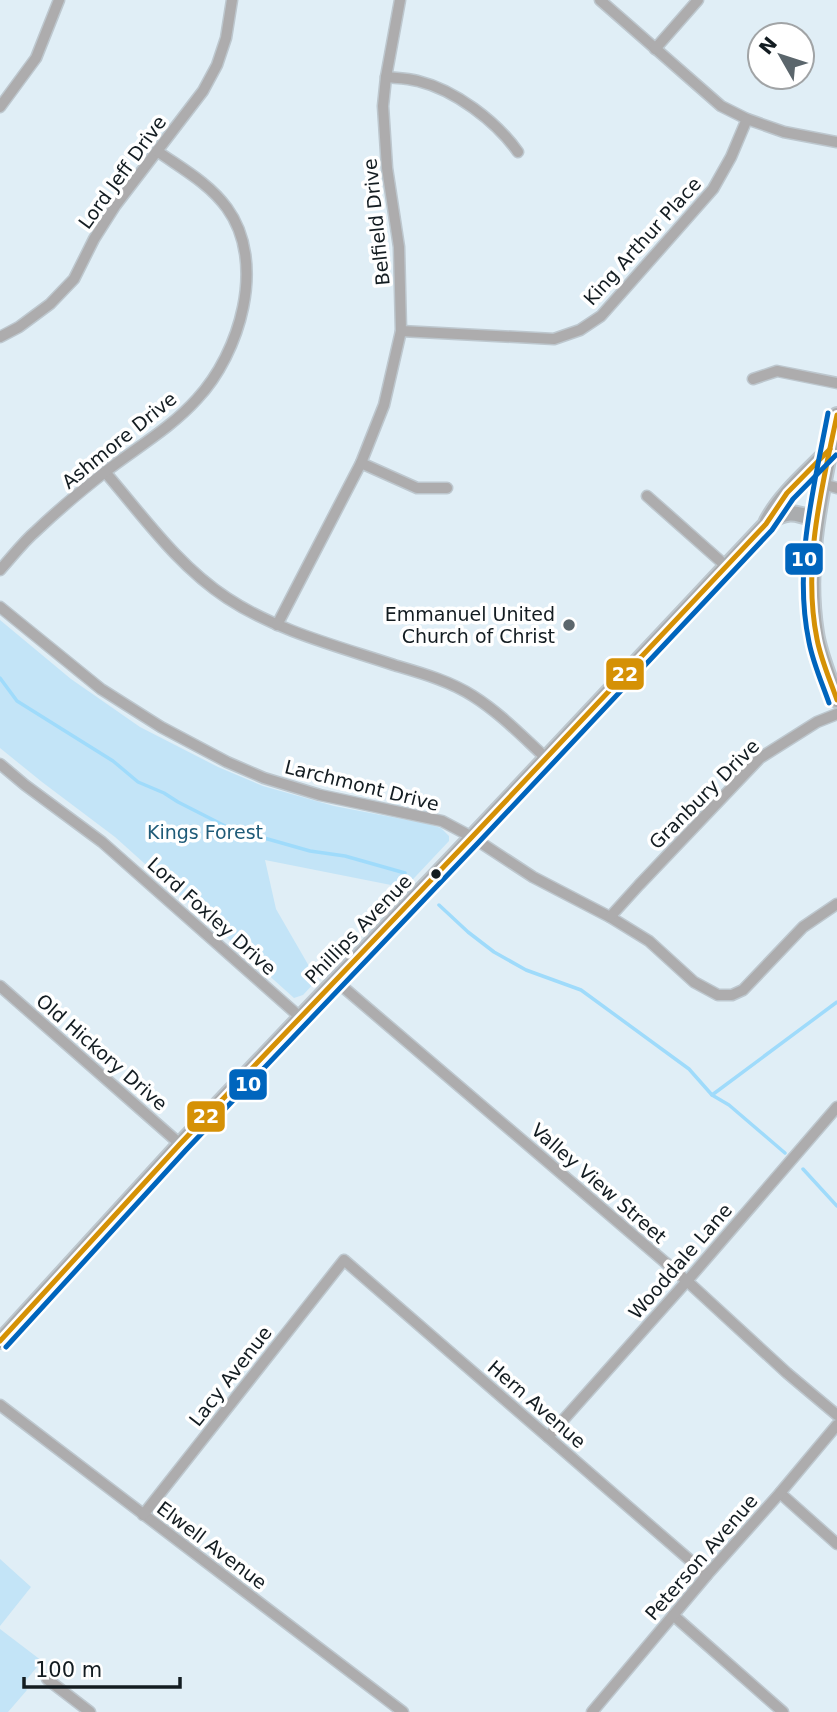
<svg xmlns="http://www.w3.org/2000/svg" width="837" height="1712" viewBox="0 0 837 1712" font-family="'DejaVu Sans',sans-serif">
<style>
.green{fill:#c3e4f7}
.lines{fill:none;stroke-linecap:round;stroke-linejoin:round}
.stream{stroke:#9fdbfb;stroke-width:3.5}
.street-casing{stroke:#bdc7ce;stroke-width:13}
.secondary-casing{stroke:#bdc7ce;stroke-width:18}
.street{stroke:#adacad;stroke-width:10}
.secondary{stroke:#aaacae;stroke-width:14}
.bus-1-casing{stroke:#fff;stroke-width:10}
.bus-2-casing{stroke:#fff;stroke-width:10}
.bus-1{stroke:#d59105;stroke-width:5}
.bus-2{stroke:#0065bd;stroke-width:5}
.poi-dot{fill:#5b666c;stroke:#fff;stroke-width:2.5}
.bus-dot{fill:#131c21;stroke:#fff;stroke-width:2.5}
.labels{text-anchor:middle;stroke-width:7;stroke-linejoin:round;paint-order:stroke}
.street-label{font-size:19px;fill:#131c21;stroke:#fff}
.poi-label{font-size:19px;fill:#131c21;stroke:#fff;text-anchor:end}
.park-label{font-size:19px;fill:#1f5b78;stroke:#fff}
.line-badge{stroke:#fff;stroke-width:2.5}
.badge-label{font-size:19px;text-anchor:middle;font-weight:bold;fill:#fff}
</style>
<rect width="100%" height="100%" fill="#e0eef6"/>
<g class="green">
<polygon points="0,620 71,679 140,727 218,767 263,786 334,806 428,824 441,828 449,836 449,841 400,893 391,885 265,860 276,909 317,980 303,995 294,998 115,837 42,782 0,748"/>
<polygon points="0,1559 31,1587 0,1626"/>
<polygon points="0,1629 42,1661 22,1685 27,1690 8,1712 0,1712"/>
</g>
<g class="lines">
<g class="stream">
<polyline points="0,678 17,701 113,761 138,782 164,793 178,802 229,828 310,851 345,856 405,873"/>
<polyline points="439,905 468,932 494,952 526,970 581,990 689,1069 712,1095 729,1105 785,1153"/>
<polyline points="712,1095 837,1002"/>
<polyline points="803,1169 837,1206"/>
</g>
<defs>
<g id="street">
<polyline points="600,0 721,106 747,119 784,132 837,142"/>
<polyline points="655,49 698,0"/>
<path d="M 386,77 C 396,78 408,78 418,81 C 455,90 496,121 518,152"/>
<polyline points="0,107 36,58 59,0"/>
<polyline points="401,331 554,339 580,330 601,316 713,189 731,157 747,119"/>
<polyline points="0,337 19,327 50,304 74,279 94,239 115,206 203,91 217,65 226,38 232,0"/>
<polyline points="753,379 777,371 837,383"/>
<polyline points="361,463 417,488 447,488"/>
<path d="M 105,472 C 143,516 178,566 227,598 C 277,631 337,646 394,665 C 421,673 450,681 473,696 C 500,713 523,737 546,758"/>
<polyline points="822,484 837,488"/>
<polyline points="647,496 726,566"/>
<path d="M 0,570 C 12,557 23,542 36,531 C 58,510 82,490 105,472 C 136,448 171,428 197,399 C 240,353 267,263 227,208 C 209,183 181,168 157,151"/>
<polyline points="0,607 101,689 161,727 227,762 264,778 320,795 442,821 472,837 533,877 610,917 649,941 694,982 718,995 732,995 743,990 803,927 837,904"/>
<polyline points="277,625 361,463 384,405 401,331 399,247 387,168 383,106 386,77 400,0"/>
<polyline points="0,764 25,785 102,842 300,1017"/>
<polyline points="610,917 639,885 760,758 817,722 837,714"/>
<polyline points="336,981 687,1281 787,1373 837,1415"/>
<polyline points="0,986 180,1144"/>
<polyline points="0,1405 403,1712"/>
<polyline points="548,1437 687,1281 837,1107"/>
<polyline points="780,1493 837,1544"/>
<polyline points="143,1515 344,1260 707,1575"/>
<polyline points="673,1615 783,1712"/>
<polyline points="47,1679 90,1712"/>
<polyline points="592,1712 707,1575 780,1493 837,1425"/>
</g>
<g id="secondary">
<path d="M 837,415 C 823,487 804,559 816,633 C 819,654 830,679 837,700"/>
<path d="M 767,521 C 781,494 808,472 829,450"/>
<path d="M 0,1341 L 180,1144 L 472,837 L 766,524 C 787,509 794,512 817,520"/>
</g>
</defs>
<use href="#street" class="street-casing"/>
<use href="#secondary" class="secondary-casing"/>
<use href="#street" class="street"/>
<use href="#secondary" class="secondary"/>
<defs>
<g id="bus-1">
<path d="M 837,415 C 822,487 802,565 817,639 C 821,660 830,680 837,700"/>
<polyline points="0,1341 180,1144 472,837 766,524 787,493 830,449"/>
</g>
<g id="bus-2">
<path d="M 828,413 C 814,487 793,566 809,642 C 813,663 822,683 829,703"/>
<polyline points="6,1347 186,1150 478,843 772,530 793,499 836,455"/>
</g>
</defs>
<use href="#bus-1" class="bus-1-casing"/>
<use href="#bus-2" class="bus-2-casing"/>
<use href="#bus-1" class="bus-1"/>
<use href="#bus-2" class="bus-2"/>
</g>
<circle class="poi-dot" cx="569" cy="625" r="7"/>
<circle class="bus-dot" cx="436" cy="874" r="6"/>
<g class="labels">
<g class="street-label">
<text transform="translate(122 172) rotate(-54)" y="7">Lord Jeff Drive</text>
<text transform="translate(376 222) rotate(-96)" y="7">Belfield Drive</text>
<text transform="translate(642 241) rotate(-48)" y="7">King Arthur Place</text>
<text transform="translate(119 440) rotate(-39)" y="7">Ashmore Drive</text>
<text transform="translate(362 785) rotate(14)" y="7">Larchmont Drive</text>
<text transform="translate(704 794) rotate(-45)" y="7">Granbury Drive</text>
<text transform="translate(212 916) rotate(42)" y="7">Lord Foxley Drive</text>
<text transform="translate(358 929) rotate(-46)" y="7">Phillips Avenue</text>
<text transform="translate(102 1052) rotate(41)" y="7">Old Hickory Drive</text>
<text transform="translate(599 1183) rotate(41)" y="7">Valley View Street</text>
<text transform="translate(680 1261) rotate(-49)" y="7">Wooddale Lane</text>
<text transform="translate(230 1376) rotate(-52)" y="7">Lacy Avenue</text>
<text transform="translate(537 1404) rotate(41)" y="7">Hern Avenue</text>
<text transform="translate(212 1545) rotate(37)" y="7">Elwell Avenue</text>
<text transform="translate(701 1557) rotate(-49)" y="7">Peterson Avenue</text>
</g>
<g class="poi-label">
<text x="555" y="621">Emmanuel United<tspan x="555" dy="22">Church of Christ</tspan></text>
</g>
<g class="park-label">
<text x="205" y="839">Kings Forest</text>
</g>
</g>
<g class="line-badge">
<rect x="784" y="542" width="40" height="34" rx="7" fill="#0065bd"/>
<rect x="605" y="657" width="40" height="34" rx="7" fill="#d59105"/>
<rect x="228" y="1068" width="40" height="33" rx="7" fill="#0065bd"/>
<rect x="186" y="1100" width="40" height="33" rx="7" fill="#d59105"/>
</g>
<g class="badge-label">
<text x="804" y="566">10</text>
<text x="625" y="681">22</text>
<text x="248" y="1091">10</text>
<text x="206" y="1123">22</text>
</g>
<g transform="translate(781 56) rotate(309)"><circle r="33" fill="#ffffff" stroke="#a1a4a6" stroke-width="2"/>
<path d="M0-5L12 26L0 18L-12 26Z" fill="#5b666c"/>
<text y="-10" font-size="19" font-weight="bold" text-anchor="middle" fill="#131c21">N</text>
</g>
<path d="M24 1677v10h156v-10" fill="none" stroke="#131c21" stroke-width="3.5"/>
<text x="35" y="1677" font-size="21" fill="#131c21" stroke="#ffffff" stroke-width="5" paint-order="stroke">100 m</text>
</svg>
